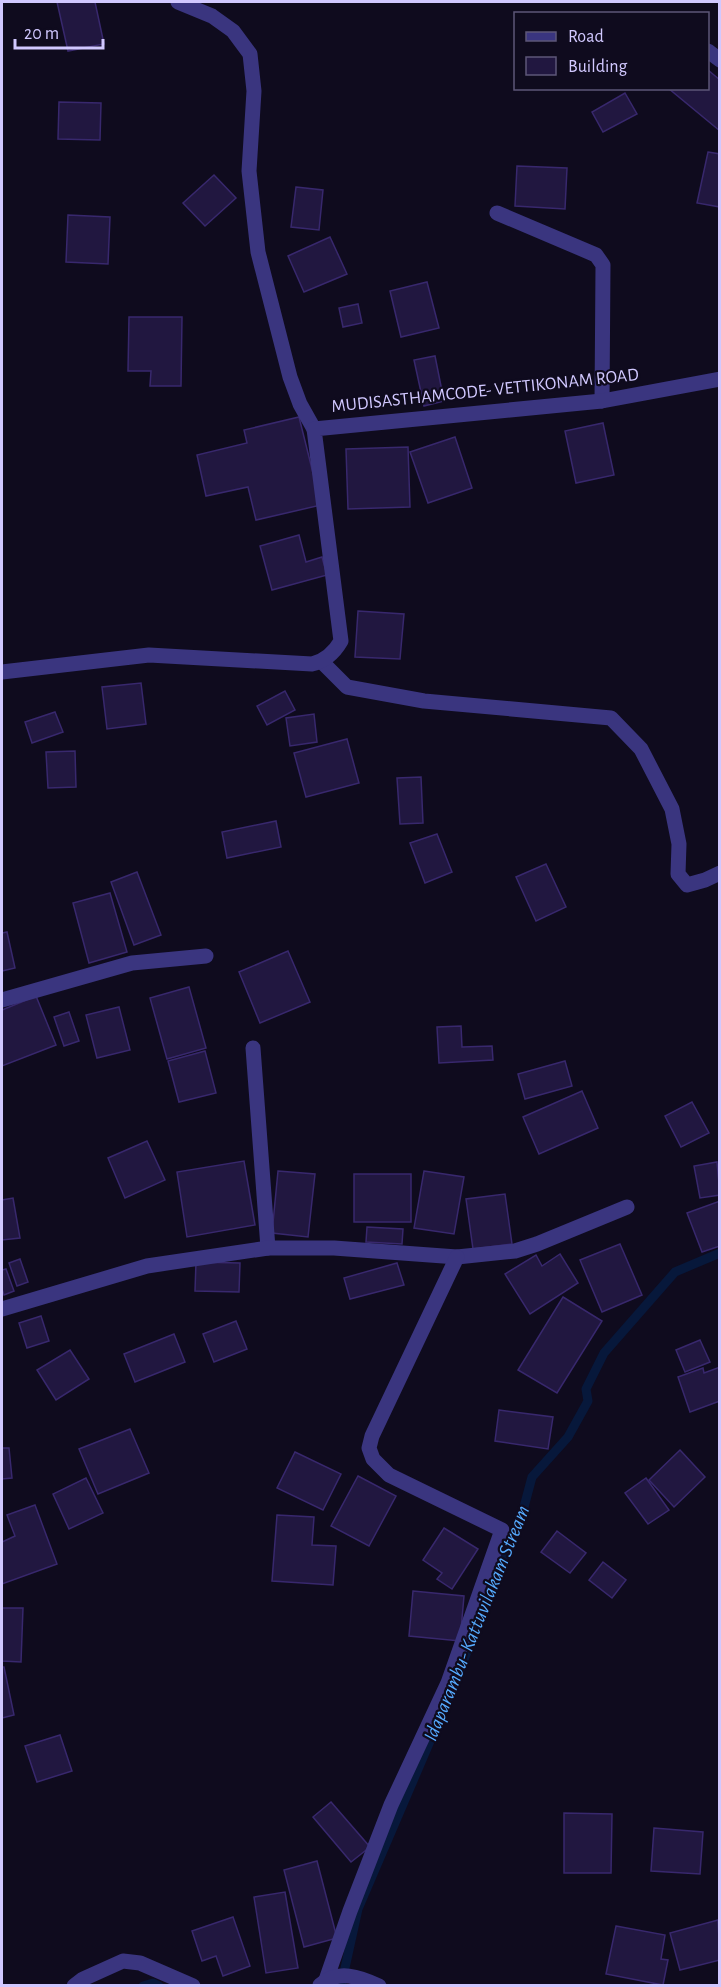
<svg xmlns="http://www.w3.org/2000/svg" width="721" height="1987" viewBox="0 0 721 1987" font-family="'Alegreya Sans',sans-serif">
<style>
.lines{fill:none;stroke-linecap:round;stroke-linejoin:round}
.stream{stroke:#07183b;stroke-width:9}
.building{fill:#211740;stroke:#38286d;stroke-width:1.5}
.street{stroke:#3a357f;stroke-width:15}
.labels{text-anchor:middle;stroke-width:4.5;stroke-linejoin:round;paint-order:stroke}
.street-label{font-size:18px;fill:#d1c8ff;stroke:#0f0b1e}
.water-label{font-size:20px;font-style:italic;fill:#56abff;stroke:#0f0b1e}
</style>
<rect width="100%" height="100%" fill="#0f0b1e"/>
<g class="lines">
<g class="stream">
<polyline points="459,1673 500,1565 520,1522 532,1477 568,1437 588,1401 586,1389 604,1353 675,1272 720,1253"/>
<polyline points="143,1986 153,1983 159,1986"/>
<polyline points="341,1986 358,1909 449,1697"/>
</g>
</g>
<g class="building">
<polygon points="57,2 95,2 104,44 68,51"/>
<polygon points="708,70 720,80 720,131 668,88 708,88"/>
<polygon points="625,93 637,114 603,132 592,112"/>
<polygon points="59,102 101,103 100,140 58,139"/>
<polygon points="708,152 720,154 720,207 697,203"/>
<polygon points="517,166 567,168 565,209 515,206"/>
<polygon points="214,175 236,198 205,226 183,203"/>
<polygon points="296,187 323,190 319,230 291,227"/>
<polygon points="68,215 110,217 108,264 66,262"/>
<polygon points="330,237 347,274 304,292 288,256"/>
<polygon points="427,282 439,328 401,337 390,291"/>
<polygon points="358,304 362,323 343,327 339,308"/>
<polygon points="129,317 182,317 181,386 150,386 151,371 128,371"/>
<polygon points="435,356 444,401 424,406 414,360"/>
<polygon points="299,417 321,505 256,520 248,487 206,496 197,455 247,443 244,430"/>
<polygon points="603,423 614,475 576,483 565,431"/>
<polygon points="455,437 472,488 428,503 410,452"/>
<polygon points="408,447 410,507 348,509 346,449"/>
<polygon points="299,535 306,562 322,557 327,575 272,590 260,546"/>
<polygon points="358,611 404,614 400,659 355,657"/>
<polygon points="141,683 146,724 107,729 102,687"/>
<polygon points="285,691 295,710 267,725 257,706"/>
<polygon points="55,712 63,732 32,743 25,722"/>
<polygon points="314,714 317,742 290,746 286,718"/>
<polygon points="347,739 359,783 306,797 294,753"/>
<polygon points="75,751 76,787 48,788 46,752"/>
<polygon points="421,777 423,823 400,824 397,778"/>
<polygon points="276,821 281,847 227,858 222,832"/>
<polygon points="437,834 452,872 425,883 410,843"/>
<polygon points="546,864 566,907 536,921 516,877"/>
<polygon points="137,872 161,935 134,945 111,882"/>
<polygon points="110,893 127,952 89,963 73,903"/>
<polygon points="7,932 15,968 2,971 2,933"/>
<polygon points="288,951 310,1002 260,1023 239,972"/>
<polygon points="189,987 206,1048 167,1059 150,998"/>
<polygon points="36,996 56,1045 2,1066 2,1010"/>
<polygon points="119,1007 130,1050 97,1058 86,1015"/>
<polygon points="69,1012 79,1041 64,1046 54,1017"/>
<polygon points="461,1026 462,1047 492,1046 493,1060 439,1063 437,1027"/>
<polygon points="205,1051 216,1093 179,1102 168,1061"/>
<polygon points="565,1061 572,1086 525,1099 518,1074"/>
<polygon points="582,1091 598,1128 539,1154 523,1117"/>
<polygon points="692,1102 709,1133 681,1147 665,1116"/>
<polygon points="147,1141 165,1180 125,1198 108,1158"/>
<polygon points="244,1161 255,1225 187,1237 177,1172"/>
<polygon points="717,1162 720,1195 700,1198 694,1166"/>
<polygon points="278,1171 315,1174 308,1237 272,1233"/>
<polygon points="424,1171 464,1177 454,1234 414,1228"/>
<rect x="354" y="1174" width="57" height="48"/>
<polygon points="505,1194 512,1244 473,1249 466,1199"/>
<polygon points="13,1198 20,1238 2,1240 2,1200"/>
<polygon points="720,1201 720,1246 702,1252 687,1213"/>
<polygon points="367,1227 403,1229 402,1244 366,1242"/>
<polygon points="620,1244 642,1295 602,1312 580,1260"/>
<polygon points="560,1254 578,1283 530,1314 505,1274 536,1255 542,1266"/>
<polygon points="20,1259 28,1282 17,1286 9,1263"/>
<polygon points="196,1262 240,1263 239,1292 195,1291"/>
<polygon points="397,1263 404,1285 350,1299 344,1278"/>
<polygon points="6,1269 14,1291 4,1295 2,1289 2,1270"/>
<polygon points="563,1297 602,1321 557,1393 518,1370"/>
<polygon points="41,1316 49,1341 27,1348 19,1323"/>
<polygon points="236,1321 247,1349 214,1362 203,1334"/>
<polygon points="174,1334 185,1362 135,1382 124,1354"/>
<polygon points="700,1340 710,1362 685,1372 676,1350"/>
<polygon points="70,1350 89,1379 56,1400 37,1370"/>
<polygon points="720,1367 720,1401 690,1412 678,1377 703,1368 704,1373"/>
<polygon points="499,1410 553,1417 548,1449 495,1441"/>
<polygon points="130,1429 149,1473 98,1494 79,1449"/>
<polygon points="2,1448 9,1448 12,1478 2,1479"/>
<polygon points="680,1450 705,1477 674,1507 649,1480"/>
<polygon points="295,1452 341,1474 323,1510 277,1488"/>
<polygon points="358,1476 396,1496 369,1546 331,1526"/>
<polygon points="86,1478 103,1513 69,1529 53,1494"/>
<polygon points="646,1478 669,1510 648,1524 625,1493"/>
<polygon points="35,1505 57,1564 2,1584 2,1542 15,1536 7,1515"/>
<polygon points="277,1515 314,1517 312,1545 336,1546 333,1585 272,1581"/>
<polygon points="444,1528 478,1549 452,1589 437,1579 442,1573 423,1560"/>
<polygon points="557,1531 586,1553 570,1573 541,1552"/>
<polygon points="603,1562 626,1580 612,1598 589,1580"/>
<polygon points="413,1591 464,1596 460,1641 409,1636"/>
<polygon points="2,1608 23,1608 21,1662 2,1661"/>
<polygon points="2,1667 4,1667 14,1715 2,1718"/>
<polygon points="60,1735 72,1771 37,1782 25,1746"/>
<polygon points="331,1802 370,1847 351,1862 313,1817"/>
<polygon points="564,1813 612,1814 611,1873 564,1873"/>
<polygon points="654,1828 703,1832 700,1874 651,1871"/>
<polygon points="317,1861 337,1938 304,1947 284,1870"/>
<polygon points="285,1892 298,1968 266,1973 254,1897"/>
<polygon points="233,1917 250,1966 223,1976 216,1956 202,1961 192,1931"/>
<polygon points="718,1920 720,1960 680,1970 670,1933"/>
<polygon points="616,1926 665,1935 661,1959 668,1960 663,1985 606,1974"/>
</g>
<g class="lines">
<g class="street">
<polyline points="178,2 212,16 233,31 250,54 254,91 249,171 258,252 290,377 300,404 314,429"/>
<polyline points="708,51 720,60"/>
<polyline points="497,213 596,255 603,265 602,401"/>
<polyline points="322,662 347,687 424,701 611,718 641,749 672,809 679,844 678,874 687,885 705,880 720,873"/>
<path d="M 2,672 L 149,655 L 312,664 C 325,661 334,653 341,641 L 314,429 L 602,401 L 720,379"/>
<polyline points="2,1000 132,963 206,956"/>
<polyline points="253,1048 268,1248"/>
<polyline points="2,1309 147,1266 268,1248 334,1248 457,1257 515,1251 537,1244 627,1207"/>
<polyline points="326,1980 350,1911 391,1805 448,1683 502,1530 389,1475 373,1459 369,1448 372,1436 457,1257"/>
<path d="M 320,1985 C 338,1969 360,1977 379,1986"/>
<polyline points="74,1986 83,1979 123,1961 140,1963 193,1986"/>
</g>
</g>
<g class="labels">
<g class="street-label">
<text transform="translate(485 390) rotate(-6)" y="6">MUDISASTHAMCODE- VETTIKONAM ROAD</text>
</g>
<g class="water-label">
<text transform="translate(476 1623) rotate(-68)" y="7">Idaparambu- Kattuvilakam Stream</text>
</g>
</g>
<rect width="721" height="1987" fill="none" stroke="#d1c8ff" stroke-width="6"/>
<rect x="514" y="12" width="195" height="78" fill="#0f0b1e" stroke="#5d5778" stroke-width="1.5"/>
<rect x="526" y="32" width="30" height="9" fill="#3a357f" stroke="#5d5778" stroke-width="1.5"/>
<text x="568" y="42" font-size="18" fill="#d1c8ff">Road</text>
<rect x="526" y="57" width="30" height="18" fill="#211740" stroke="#5d5778" stroke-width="1.5"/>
<text x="568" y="72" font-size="18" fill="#d1c8ff">Building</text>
<path d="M15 39v9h88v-9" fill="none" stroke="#d1c8ff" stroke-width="3"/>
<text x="24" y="39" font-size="18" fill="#d1c8ff" stroke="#0f0b1e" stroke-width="4.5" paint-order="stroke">20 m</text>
</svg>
